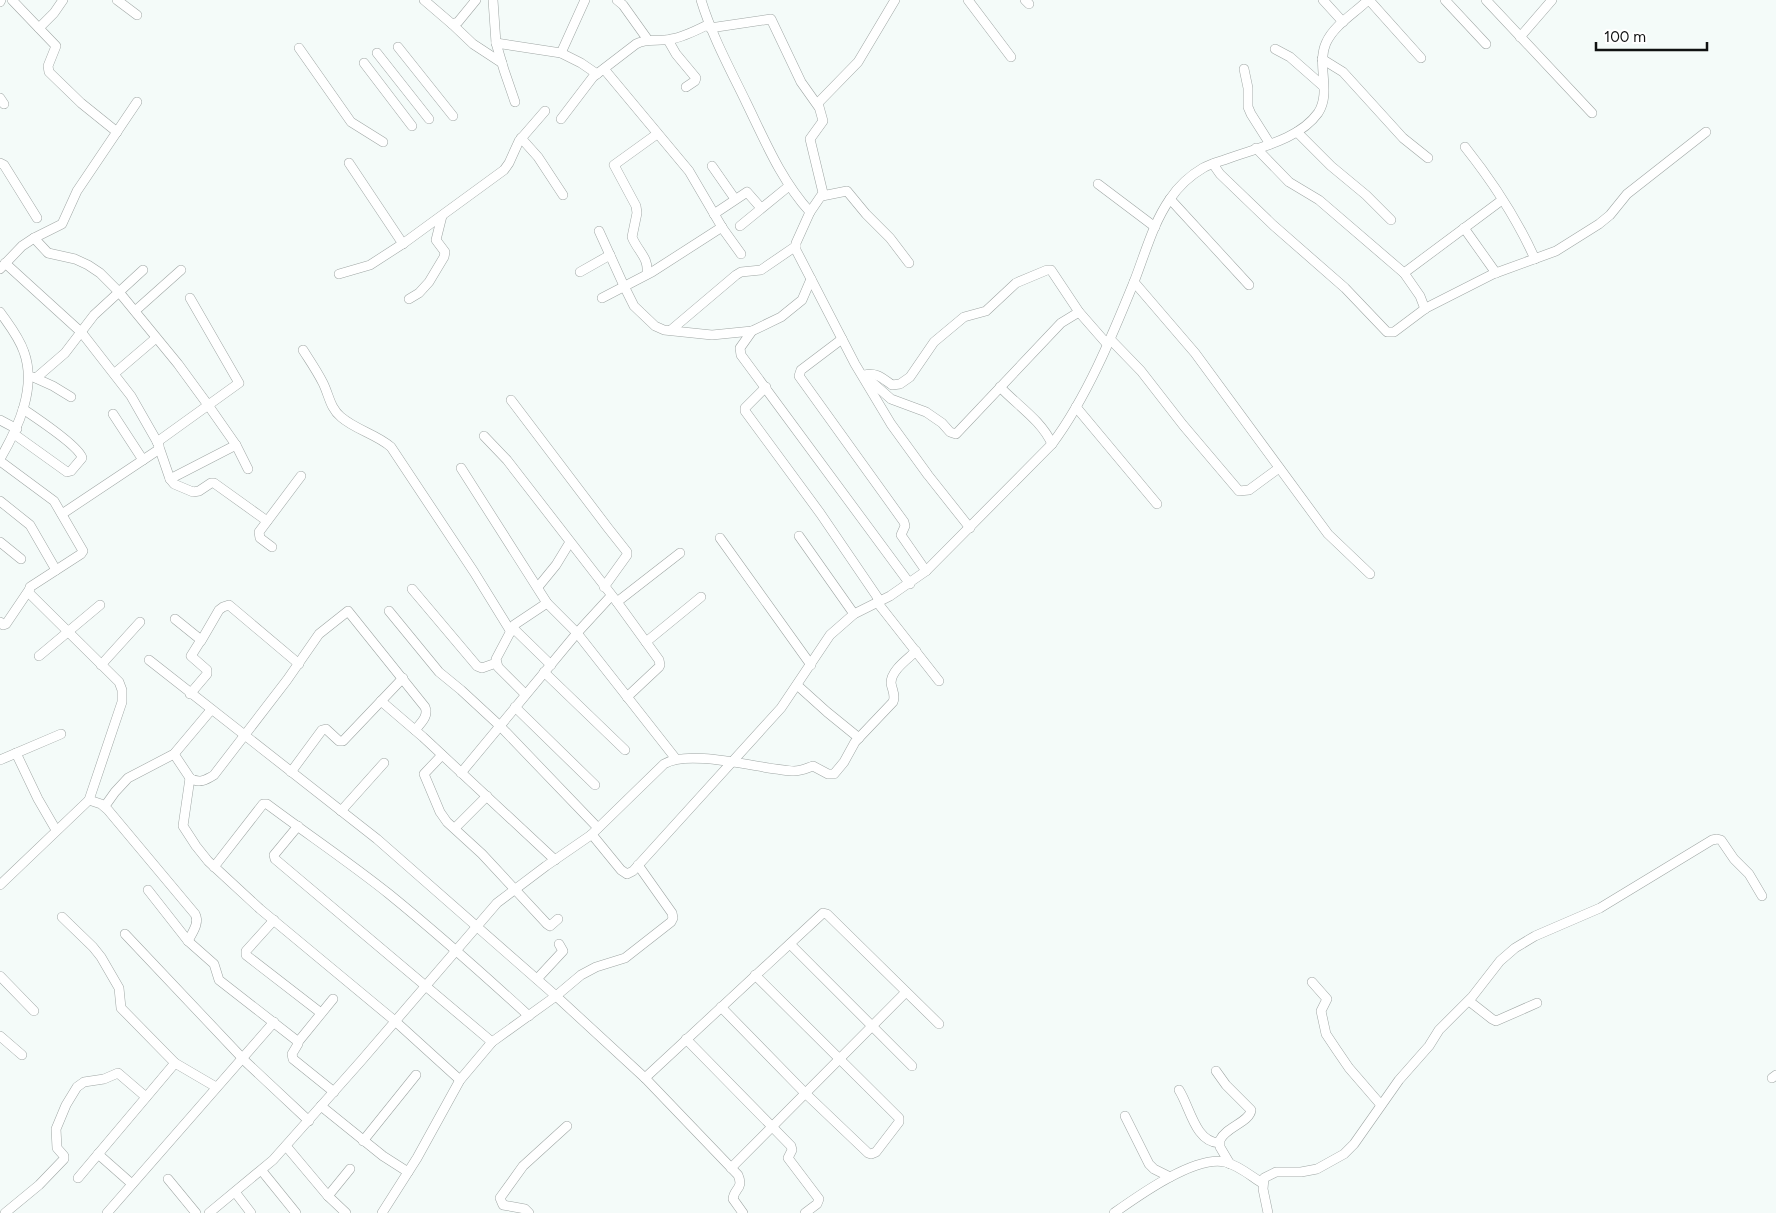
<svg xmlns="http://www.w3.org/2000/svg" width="1776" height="1213" viewBox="0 0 1776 1213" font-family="Figtree,sans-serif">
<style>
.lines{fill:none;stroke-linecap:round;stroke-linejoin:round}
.street-casing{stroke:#9fa6a4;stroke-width:10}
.street{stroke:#fff;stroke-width:9}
</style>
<rect width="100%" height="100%" fill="#f4fbf9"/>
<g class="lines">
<defs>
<g id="street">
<polyline points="12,0 56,46 48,66 49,72 81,103 117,132"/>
<polyline points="117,0 137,15"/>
<polyline points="424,0 452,24 458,22 476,0"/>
<polyline points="493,0 496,43 504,70 515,102"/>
<polyline points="617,0 623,5 648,40"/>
<path d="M 701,0 C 712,36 730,69 746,102 C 765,141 781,180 810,212"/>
<polyline points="895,0 858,62 818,103 823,121 810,139 823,193 810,212 796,243 796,250 855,364 891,424 928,475 970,528"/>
<polyline points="968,0 1011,57"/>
<polyline points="1025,0 1029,4"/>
<polyline points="1323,0 1343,22"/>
<polyline points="1369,0 1421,58"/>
<polyline points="1445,0 1486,44"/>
<polyline points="1486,0 1592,113"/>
<polyline points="0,2 1,0"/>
<polyline points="452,24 473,44 502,63"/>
<polyline points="39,28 54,13 63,0"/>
<polyline points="710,28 771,19 801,82 818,106"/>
<polyline points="1520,37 1552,0"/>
<polyline points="668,40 676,54 696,78 695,81 686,87"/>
<polyline points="496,43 561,53 581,63 597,74"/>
<polyline points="398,47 453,116"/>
<polyline points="299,48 351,122 383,142"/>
<polyline points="1275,49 1290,57 1323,86"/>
<polyline points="377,53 429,119"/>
<polyline points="561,53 585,0"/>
<polyline points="1322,59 1343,72 1403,138 1428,158"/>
<polyline points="364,63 412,126"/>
<polyline points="604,69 689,171 723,229 741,254"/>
<polyline points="1244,69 1248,88 1248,107 1251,114 1270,144"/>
<polyline points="0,98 4,104"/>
<path d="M 561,119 L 593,77 L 636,44 C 647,38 659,42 671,39 C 684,37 697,30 709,24"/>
<polyline points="1297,132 1331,166 1366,195 1391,220"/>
<polyline points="521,138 538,157 563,195"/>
<path d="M 1465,147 C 1492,181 1517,219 1535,259"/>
<polyline points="1256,148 1289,182 1319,200 1404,273 1420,296 1425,309"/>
<polyline points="0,163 4,165 37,218"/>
<polyline points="349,163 403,244"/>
<polyline points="1213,164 1220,174 1273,225 1345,288 1387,332 1394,332 1426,308 1493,274 1556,251 1599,224 1610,215 1627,194 1706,132"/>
<polyline points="712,166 735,199"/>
<polyline points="1098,184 1155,227"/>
<polyline points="822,196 847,191 866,214 890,238 909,263"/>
<polyline points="1170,199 1249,285"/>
<polyline points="714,214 747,192 761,208"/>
<polyline points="740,226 789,186"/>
<polyline points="1464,228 1496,273"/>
<polyline points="599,231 624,286 634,306 655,326 664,330 712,335 752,331"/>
<polyline points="34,238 48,253 75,259 88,265 100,273 119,292 178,364 208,405 236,445 248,469"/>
<polyline points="5,263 82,333 131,396 159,445 158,450 62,514"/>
<polyline points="0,269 22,246 34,238 62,224 77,191 137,102"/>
<polyline points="580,272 610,255"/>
<polyline points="1404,273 1502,200"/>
<polyline points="339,274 370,265 404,243 504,170 509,163 519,141 545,111"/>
<path d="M 647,274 C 649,257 638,252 632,237 L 637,213 L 636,206 L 614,165 L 657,134"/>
<polyline points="811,279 802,300 781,317 752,331 740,348 741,355 910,584"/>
<polyline points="1134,282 1195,353 1328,534 1370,574"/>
<polyline points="602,298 652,272 722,227"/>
<polyline points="409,299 419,293 429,282 444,257 445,252 436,240 442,216"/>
<polyline points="135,311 181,270"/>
<path d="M 0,312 C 9,325 19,337 24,352 C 37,388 18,428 0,459"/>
<polyline points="671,330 736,275 741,272 761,270 796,246"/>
<polyline points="842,339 801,370 799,376 904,522 905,526 901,535 926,571"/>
<polyline points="1110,339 1141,371 1183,425 1239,491 1249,490 1279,468"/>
<path d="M 303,350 C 310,361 317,371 323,383 C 329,395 330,408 341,417 C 356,430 376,434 391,447 L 474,572 L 511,632"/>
<polyline points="115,373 156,338"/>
<path d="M 864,375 C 877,372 882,378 892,385 L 900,384 L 910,377 L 934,342 L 964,317 L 986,311 L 1016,283 L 1047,270 L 1051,270 L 1079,312 L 1107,344"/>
<polyline points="33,377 53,386 71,397"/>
<polyline points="866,377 891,399 926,412 942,423 950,432 956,434 1061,323 1079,312"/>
<polyline points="36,378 65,353 94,315 143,270"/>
<polyline points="766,387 745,408 745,411 820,513 880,601"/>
<path d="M 1000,387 C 1018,406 1041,420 1052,444"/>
<polyline points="511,400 608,528 627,552 627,555 604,587"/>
<polyline points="1076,407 1157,504"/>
<polyline points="113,414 143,460"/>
<polyline points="0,420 17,429"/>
<path d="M 14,434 L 67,472 L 71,471 L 82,458 C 80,447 35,417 23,409"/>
<polyline points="484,436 507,460 617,602 659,660 660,665 659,667 627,697"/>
<polyline points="157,442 239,383 190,298"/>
<polyline points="159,447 170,479 174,484 193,492 199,491 211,483 214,483 267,521"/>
<polyline points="0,461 54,501 83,551 81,554 30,587 29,593 119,682 122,690 122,702 89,800 0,885"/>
<polyline points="461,468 547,603 577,633 676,759"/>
<polyline points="170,479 236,445"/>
<polyline points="0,501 30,525 56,570"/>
<polyline points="799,536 854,614"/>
<polyline points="720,538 811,665"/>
<polyline points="0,542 21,559"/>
<polyline points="272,547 260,538 259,532 301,476"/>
<polyline points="538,587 556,565 570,542"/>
<polyline points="412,589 477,666 482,668 496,663"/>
<polyline points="617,602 680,553"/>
<polyline points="877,602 939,681"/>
<polyline points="389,611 439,672 461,690 500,726 598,828"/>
<polyline points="175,619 201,640 191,656 207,670 207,674 190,694"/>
<polyline points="0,622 3,625 6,624 29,590"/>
<polyline points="513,628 551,665"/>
<polyline points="201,641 219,610 223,607 229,605 299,664"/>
<polyline points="646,642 701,597"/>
<polyline points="39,656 100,605"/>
<path d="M 149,660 L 377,839 L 556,996 L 645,1078 L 738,1175 C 744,1189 734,1188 733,1199 L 743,1213"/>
<polyline points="101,665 140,622"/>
<polyline points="544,672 625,750"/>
<polyline points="797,685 827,712 859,738"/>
<polyline points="525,694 498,667 496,659 514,625 547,603"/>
<polyline points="381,701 423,737 555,860"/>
<polyline points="515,707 595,785"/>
<polyline points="16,753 38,799 56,830"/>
<path d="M 174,754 L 190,778 C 199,784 206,780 214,775 L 287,680 L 319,634 L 348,611 L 425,707 C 429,716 421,723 415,730"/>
<polyline points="442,755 424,774 440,812 447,822 482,854 547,924 550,926 558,919"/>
<polyline points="0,760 61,734"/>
<polyline points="291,772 322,730 326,729 339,741 343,741 403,678"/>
<polyline points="461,773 577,633 611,596"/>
<polyline points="190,778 183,826 196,846 208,861 260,909 395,1021 460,1080"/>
<path d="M 89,800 L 101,804 L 108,810 L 195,914 C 200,923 192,933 188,941"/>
<polyline points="105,806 115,792 128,778 174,754 211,710"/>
<polyline points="341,811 384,763"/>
<polyline points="298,826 274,855 275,859 492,1042"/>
<polyline points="455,828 487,796"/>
<path d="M 591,835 L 664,764 C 690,748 763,770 794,771 C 801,771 807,768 813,766 L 828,774 L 834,774 L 844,762 L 855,742 L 893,702 C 896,695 892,690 891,683 C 891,670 908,659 916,651"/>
<path d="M 214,867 L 263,804 L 267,804 C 307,834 349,862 389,894 C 437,933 483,974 529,1016"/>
<polyline points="148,890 188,941 214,964 219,980 296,1040 298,1044 292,1054 293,1059 334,1092"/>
<polyline points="62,917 93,947 101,957 119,988 121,1008 175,1063 216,1087"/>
<polyline points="274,920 246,951 246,955 321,1013"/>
<polyline points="125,934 246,1062 309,1121"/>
<polyline points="790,944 912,1066"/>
<polyline points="0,976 34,1011"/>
<polyline points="537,979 563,951 559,944"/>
<polyline points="1312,982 1327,999 1321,1011 1326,1034 1336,1049 1349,1068 1381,1105"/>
<polyline points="1469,1001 1492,1019 1496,1021 1537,1003"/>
<polyline points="721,1007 805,1093 868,1153 871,1154 876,1152 899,1122 899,1118 755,975"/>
<polyline points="0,1036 22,1055"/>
<polyline points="686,1039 791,1146 792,1150 788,1158 819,1199 817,1204 805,1213"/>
<polyline points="298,1042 333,999"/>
<path d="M 1216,1071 L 1226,1085 L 1251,1110 C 1250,1122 1226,1127 1220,1140 L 1220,1147 L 1230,1164"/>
<polyline points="645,1078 823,913 827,914 939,1024"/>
<polyline points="1772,1078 1776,1075"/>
<path d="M 1179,1090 C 1190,1107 1195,1142 1219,1143"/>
<polyline points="321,1106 383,1156 408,1172"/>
<polyline points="1125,1116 1149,1164 1154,1169 1170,1177"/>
<polyline points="363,1141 416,1075"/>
<polyline points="286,1146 328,1196 346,1213"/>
<polyline points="98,1154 132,1184"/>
<polyline points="731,1168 906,992"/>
<polyline points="262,1171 296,1213"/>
<polyline points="78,1178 175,1063"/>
<polyline points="168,1179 196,1213"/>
<polyline points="235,1192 251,1213"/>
<polyline points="328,1196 350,1169"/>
<polyline points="5,1213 39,1185 64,1159 64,1156 57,1148 56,1129 66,1105 77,1087 84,1082 104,1079 118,1073 146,1097"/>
<polyline points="107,1213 274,1022"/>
<path d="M 209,1213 L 273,1160 L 361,1061 L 497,903 L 546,866 L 591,835 L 594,837 L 621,870 L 627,874 L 633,871 L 781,708 L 830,635 L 854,614 L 890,596 L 926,571 L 1052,444 C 1087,397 1112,336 1134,282 C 1145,254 1153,223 1170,199 C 1178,187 1191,175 1203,168 C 1210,164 1218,162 1224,160 C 1255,148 1298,141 1318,113 C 1332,92 1316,65 1326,43 C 1334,25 1355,13 1368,0"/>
<polyline points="382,1213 417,1158 460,1080 492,1042 556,996 581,975 596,967 625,958 671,922 673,918 672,913 638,865"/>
<polyline points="529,1213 525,1209 503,1205 500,1198 523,1166 567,1126"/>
<path d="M 1114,1213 C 1138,1196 1195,1155 1225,1162 C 1238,1165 1251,1176 1262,1183"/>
<polyline points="1268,1213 1263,1189 1264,1178 1276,1172 1301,1172 1317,1169 1344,1154 1354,1144 1399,1080 1429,1046 1439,1030 1472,997 1500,961 1515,948 1535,936 1600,908 1712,840 1717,839 1721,840 1734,859 1749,874 1762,896"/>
</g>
</defs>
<use href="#street" class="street-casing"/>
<use href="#street" class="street"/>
</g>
<path d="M1596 42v8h111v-8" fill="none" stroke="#101212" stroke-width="2.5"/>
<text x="1604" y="42" font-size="15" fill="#101212" stroke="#ffffff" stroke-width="4" paint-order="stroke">100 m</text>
</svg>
